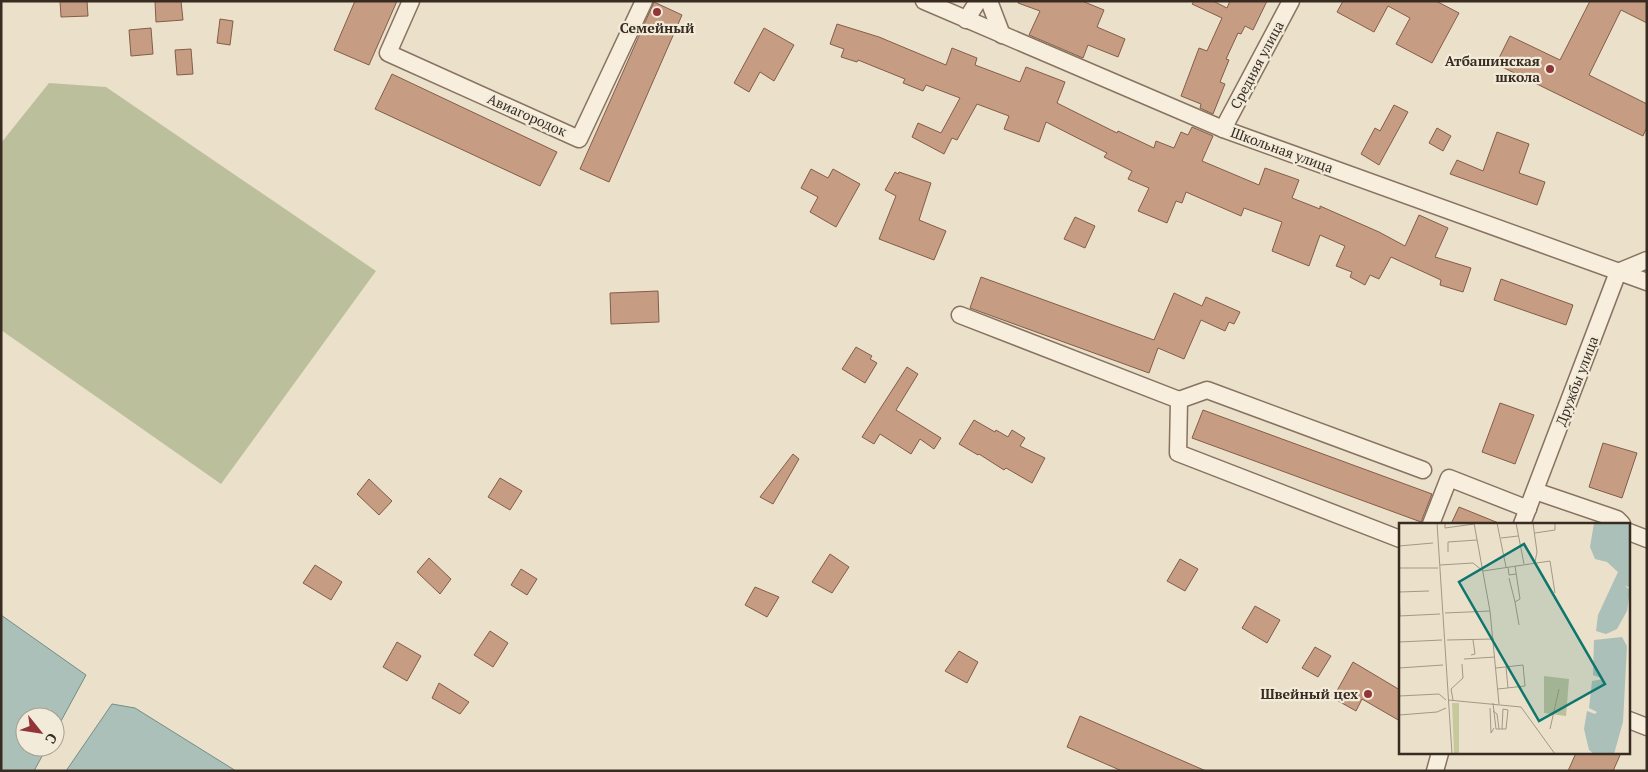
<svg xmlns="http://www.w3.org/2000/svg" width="1648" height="772" viewBox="0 0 1648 772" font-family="'PT Serif',serif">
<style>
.cemetery{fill:#bcbf9c}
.water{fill:#aac0b9;stroke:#718e86}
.building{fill:#c69c83;stroke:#845d48}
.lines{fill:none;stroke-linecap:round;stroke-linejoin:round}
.street-casing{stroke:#877360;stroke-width:19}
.street{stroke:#f7eedd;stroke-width:16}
.poi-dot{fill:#913539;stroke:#f3ebd9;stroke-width:2}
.labels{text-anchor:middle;stroke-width:4.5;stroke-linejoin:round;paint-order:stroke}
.poi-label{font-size:14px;font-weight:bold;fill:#382c22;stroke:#f3ebd9;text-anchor:end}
.street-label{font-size:14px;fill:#382c22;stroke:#f3ebd9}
.inset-road{fill:none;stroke:#a39887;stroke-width:1}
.view{fill:#0f766e;fill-opacity:0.15;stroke:#0f766e;stroke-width:2.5}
.inset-edge{fill:none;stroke:#382c22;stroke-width:2.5}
</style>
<rect width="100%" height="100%" fill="#ebe0ca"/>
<polygon class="cemetery" points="49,83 106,87 376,271 221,484 1,330 1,143"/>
<g class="water">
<polygon points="1,615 86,675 55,732 55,717 25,717 25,747 47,747 34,771 1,771"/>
<polygon points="112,704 135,708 236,771 66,771"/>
</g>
<g class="building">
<polygon points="60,1 87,1 88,16 61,17"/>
<polygon points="155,1 181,1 183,20 156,22"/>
<polygon points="355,1 397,1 369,65 334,50"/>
<polygon points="1018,1 1082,1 1104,10 1097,27 1125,39 1118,57 1088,45 1083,58 1029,35 1040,11 1018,3"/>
<polygon points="1194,1 1213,1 1227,8 1230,1 1267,1 1253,30 1245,26 1241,34 1238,33 1226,59 1229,60 1220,82 1225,84 1213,114 1200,108 1201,104 1181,96 1199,48 1207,51 1222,18 1192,4"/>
<polygon points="1343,1 1436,1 1459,13 1432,63 1396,44 1410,18 1388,6 1374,32 1337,12"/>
<polygon points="1590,1 1647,1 1647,23 1621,10 1589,75 1647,104 1647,127 1643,136 1496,64 1510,36 1560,60"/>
<polygon points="654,2 682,15 609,182 580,169"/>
<polygon points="220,19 233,21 230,45 217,43"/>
<polygon points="837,24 879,37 946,65 952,48 977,58 975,65 1020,82 1026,67 1065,82 1057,103 1117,133 1118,131 1154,148 1156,141 1174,148 1181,132 1188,135 1192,127 1213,136 1202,161 1259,185 1265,168 1299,180 1292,198 1320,209 1320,206 1379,232 1405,246 1419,215 1448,228 1435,257 1471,268 1463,292 1440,285 1441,280 1391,257 1379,279 1370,275 1365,285 1350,277 1352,272 1336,266 1345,246 1320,235 1309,266 1272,251 1282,222 1244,208 1241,216 1186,192 1182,203 1176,201 1167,223 1138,211 1149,188 1128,179 1132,171 1104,157 1107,153 1046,122 1039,142 1004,129 1009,116 977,104 957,140 952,138 944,154 912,137 918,123 941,133 960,98 926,85 923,91 903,83 905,79 858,60 857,62 841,57 844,49 830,44"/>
<polygon points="151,28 153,54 131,56 129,30"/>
<polygon points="764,28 794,45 774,81 760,72 749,92 734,83"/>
<polygon points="191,49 193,74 177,75 175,50"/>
<polygon points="392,74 557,152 540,186 375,109"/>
<polygon points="1394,105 1408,112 1379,165 1361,154 1375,128 1380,131"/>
<polygon points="1437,128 1451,136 1443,151 1429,143"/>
<polygon points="1497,132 1529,144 1519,173 1545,182 1537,205 1450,174 1457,160 1483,171"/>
<polygon points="811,169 828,178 833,169 860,184 836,227 810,212 818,197 801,188"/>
<polygon points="895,172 898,174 899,172 931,183 919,220 946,231 934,260 879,239 896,196 885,190"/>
<polygon points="1075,217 1095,226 1085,248 1064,239"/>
<polygon points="981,277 1154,340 1174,293 1202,306 1206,297 1240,312 1234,324 1229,322 1225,331 1201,320 1184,359 1158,348 1149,373 970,308"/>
<polygon points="1501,279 1573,305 1566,325 1494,300"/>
<polygon points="658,291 659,322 611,324 610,293"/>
<polygon points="856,347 872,356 870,359 877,363 865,383 842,369"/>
<polygon points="907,367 918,374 896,410 941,438 934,449 920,439 911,454 880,434 874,444 862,437"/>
<polygon points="1500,403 1534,415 1515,464 1482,452"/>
<polygon points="1203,410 1432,494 1421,522 1192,438"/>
<polygon points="974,420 995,432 996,430 1008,437 1012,430 1025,438 1020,446 1045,458 1032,483 1006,468 1004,470 979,454 978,455 959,444"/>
<polygon points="1603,443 1637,453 1622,498 1589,487"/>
<polygon points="793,454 799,459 773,504 760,497"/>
<polygon points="500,478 522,491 510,510 488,497"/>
<polygon points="369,479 392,501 379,515 357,494"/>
<polygon points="1459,507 1501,524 1451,524"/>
<polygon points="830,554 849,567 832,593 812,582"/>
<polygon points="429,558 451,579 440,594 417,572"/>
<polygon points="1180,559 1198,569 1185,591 1167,581"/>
<polygon points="315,565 342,582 331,600 303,583"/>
<polygon points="521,569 537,579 527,595 511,585"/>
<polygon points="755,587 779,597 767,617 745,605"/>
<polygon points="1255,606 1280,620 1267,643 1242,628"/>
<polygon points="490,631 508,643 493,667 474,655"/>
<polygon points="397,642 421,656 407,681 383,667"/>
<polygon points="1315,647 1331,656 1318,677 1302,668"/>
<polygon points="959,651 978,662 967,683 945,671"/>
<polygon points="1353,662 1400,690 1400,721 1362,699 1356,711 1333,698"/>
<polygon points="439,683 469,702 460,714 432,698"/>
<polygon points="1080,716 1206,771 1122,771 1067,747"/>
<polygon points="1576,753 1621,753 1613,771 1568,771"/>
</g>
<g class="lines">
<defs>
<g id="street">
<polyline points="411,1 388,53 579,139 644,1"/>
<polyline points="924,1 1223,129 1647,282"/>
<polyline points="989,1 1002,35"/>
<polyline points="966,20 978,1"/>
<polyline points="1223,129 1291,1"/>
<polyline points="960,315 1179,400 1178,453 1400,539"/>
<polyline points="1179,400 1207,390 1423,470"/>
<polyline points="1535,491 1617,519 1622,524"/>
<polyline points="1431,524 1449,478 1528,509"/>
<polyline points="1522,524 1618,272 1647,260"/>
<polyline points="1629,532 1647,539"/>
<polyline points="1629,720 1647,727"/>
<polyline points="1435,771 1440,753"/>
</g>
</defs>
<use href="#street" class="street-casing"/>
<use href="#street" class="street"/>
</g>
<g class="poi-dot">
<circle cx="657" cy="12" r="5"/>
<circle cx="1550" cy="69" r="5"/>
<circle cx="1368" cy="694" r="5"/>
</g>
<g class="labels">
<g class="poi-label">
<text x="657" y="33" text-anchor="middle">Семейный</text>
<text x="1540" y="66">Атбашинская<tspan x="1540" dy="16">школа</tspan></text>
<text x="1358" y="699">Швейный цех</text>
</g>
<g class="street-label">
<text transform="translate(1257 65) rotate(-62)" y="5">Средняя улица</text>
<text transform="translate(527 115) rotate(24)" y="5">Авиагородок</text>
<text transform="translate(1282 150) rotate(20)" y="5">Школьная улица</text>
<text transform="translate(1577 381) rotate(-69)" y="5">Дружбы улица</text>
</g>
</g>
<g transform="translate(1399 523)">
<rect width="231" height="231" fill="#ebe0ca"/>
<path d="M 53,180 L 60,180 L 60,231 L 55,231 Z" fill="#c6c99e"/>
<path d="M 145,153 L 170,156 L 167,193 L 145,190 Z" fill="#bcbf9c"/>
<path d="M 195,0 L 231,0 L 231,64 L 226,63 L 231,67 L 228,88 L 218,106 L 207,111 L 197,108 L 199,92 L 219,49 L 208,39 L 196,36 L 191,24 ZM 223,114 L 228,123 L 224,199 L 215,231 L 195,231 L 190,227 L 185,206 L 188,188 L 196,191 L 198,189 L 190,185 L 193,158 L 205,156 L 194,152 L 195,117 Z" fill="#aac0b9"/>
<path class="inset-road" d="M 38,0 L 53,231M 46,0 L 46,5 L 75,1M 75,0 L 91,88 L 100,181M 98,0 L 107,44M 117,0 L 125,41M 134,0 L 138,29 L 136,39M 136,10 L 156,7 L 156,0M 102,15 L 119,13M 0,23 L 34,20M 49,29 L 49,19 L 78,17M 41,42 L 74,40 L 84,48 L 151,38 L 156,70M 116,43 L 121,76 L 116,79 L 120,102M 109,44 L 110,52 L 117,51M 0,45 L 39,45M 110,55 L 116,79M 0,69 L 30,68M 0,69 L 1,93M 46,90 L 91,88M 0,93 L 41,91M 48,117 L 95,116M 0,119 L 43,117M 72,132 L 76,131 L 74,117M 65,136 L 96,134M 107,144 L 109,165M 0,145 L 44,142M 97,145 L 124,142 L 126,163 L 99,166M 0,173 L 40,171 L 47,177M 49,177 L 122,184 L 156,231M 54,177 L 52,166 L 64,155 L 63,141M 94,180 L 97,206 L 107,206 L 109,187 L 104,186 L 103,206M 91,185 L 92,210 L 95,205M 94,188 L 98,191 L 100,206M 0,192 L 38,189 L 47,185M 151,206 L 160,166"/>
<path class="view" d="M 125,21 L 206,161 L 140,198 L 60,59 Z"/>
<rect width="231" height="231" class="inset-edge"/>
</g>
<rect width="1648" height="772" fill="none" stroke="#382c22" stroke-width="5"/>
<g transform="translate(40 732) rotate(120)"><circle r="24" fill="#f3ebd9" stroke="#a89f90"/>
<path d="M0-4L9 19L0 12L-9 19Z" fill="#913539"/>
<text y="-8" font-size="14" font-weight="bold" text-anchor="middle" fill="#382c22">С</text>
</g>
</svg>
